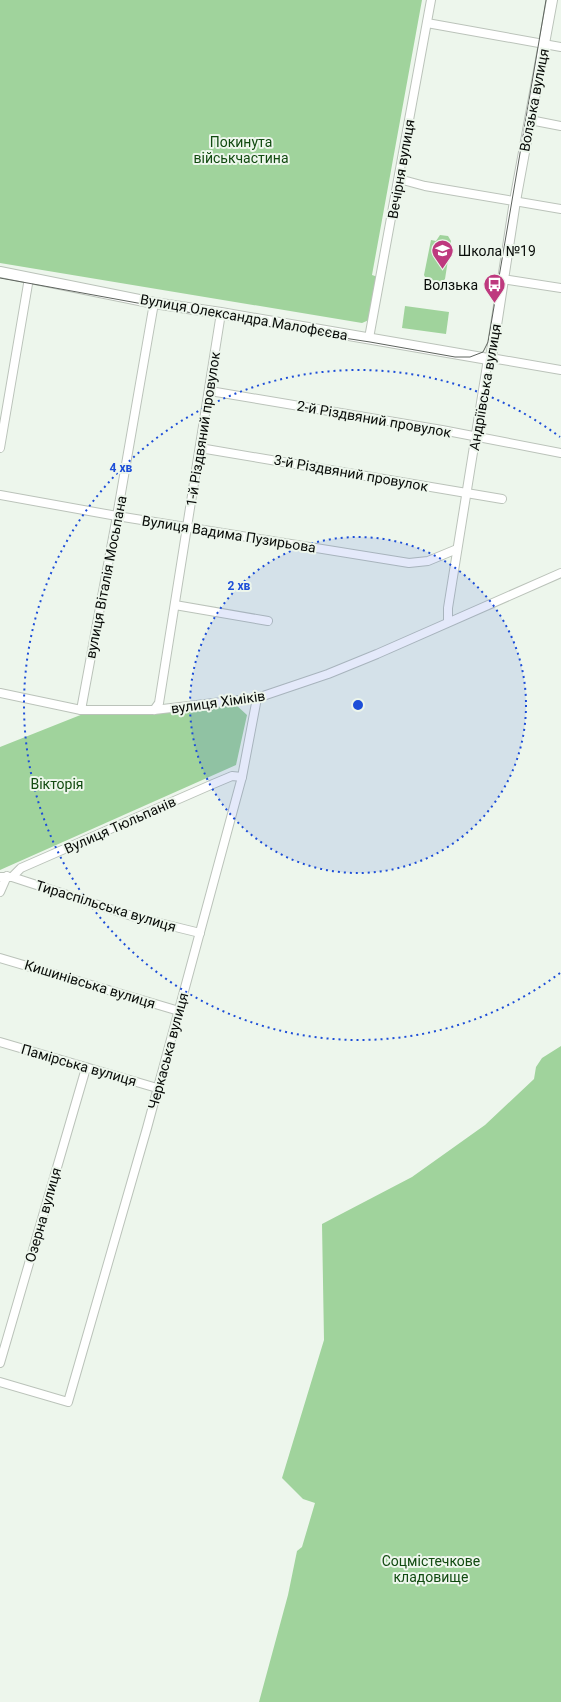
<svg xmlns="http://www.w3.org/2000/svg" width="561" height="1702" viewBox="0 0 561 1702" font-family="Roboto,sans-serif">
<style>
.green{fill:#a0d39c}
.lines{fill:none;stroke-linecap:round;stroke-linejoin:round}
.minor-casing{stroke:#bbc3ba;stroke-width:10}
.tertiary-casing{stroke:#bbc3ba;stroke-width:12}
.minor{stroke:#fff;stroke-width:8}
.tertiary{stroke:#fff;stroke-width:10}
.tram{stroke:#5d635d;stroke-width:1}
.ring{fill:none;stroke:#1d4ed8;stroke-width:2;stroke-dasharray:2 4}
.labels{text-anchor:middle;stroke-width:4;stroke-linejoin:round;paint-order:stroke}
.street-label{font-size:14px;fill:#090c09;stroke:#edf6ec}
.park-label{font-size:14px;fill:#114a10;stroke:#edf6ec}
.poi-label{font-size:14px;fill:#090c09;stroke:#edf6ec;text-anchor:start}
.centre{fill:#1d4ed8;stroke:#edf6ec;stroke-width:2}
.ring-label{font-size:12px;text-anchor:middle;font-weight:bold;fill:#1d4ed8;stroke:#edf6ec;stroke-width:4;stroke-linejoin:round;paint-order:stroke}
</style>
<rect width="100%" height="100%" fill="#edf6ec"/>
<g class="green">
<polygon points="0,0 422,0 372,275 378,277 369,320 362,323 0,263"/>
<polygon points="440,235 448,236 451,241 445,279 442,282 426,279 424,275 431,240 436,241"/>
<polygon points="405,306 449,312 446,334 402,328"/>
<polygon points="235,704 247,715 236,765 0,870 0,747 83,714 132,715"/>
<polygon points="561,1046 561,1702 259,1702 288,1595 297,1551 302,1547 315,1503 303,1499 282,1478 324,1340 322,1224 412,1177 485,1125 534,1079 536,1067 542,1058"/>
</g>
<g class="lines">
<defs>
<g id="minor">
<polyline points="427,23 561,47"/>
<polyline points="530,120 561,126"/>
<polyline points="399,179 425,186 561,209"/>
<polyline points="502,279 561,288"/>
<polyline points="369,338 431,0"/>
<polyline points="491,358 561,370"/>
<polyline points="210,391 442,430 561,453"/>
<polyline points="0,448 29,278"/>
<polyline points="200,448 502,499"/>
<polyline points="0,495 117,516 409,563 428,561 457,549"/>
<polyline points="175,605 268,621"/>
<polyline points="448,622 448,608 488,359"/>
<polyline points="0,693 81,710 154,710 257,698 328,674 377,654 561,573"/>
<polyline points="81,710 117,516 154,303"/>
<polyline points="154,710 159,703 221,313"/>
<polyline points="0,877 12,877 21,868 213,784 232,776 242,777"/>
<polyline points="12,877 135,917 200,933"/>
<polyline points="0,892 7,876"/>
<polyline points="0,958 179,1011"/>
<polyline points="0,1042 157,1088"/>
<polyline points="0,1363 86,1068"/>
<polyline points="0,1382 68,1402 147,1128 242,777 257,698"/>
</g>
<polyline id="tertiary" points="0,272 154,303 221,313 488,359 491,358 515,201 552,0"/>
</defs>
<use href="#minor" class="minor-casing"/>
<use href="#tertiary" class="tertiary-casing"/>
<use href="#minor" class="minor"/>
<use href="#tertiary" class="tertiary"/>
<polyline class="tram" points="0,278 253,324 370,342 455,357 470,357 483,352 488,342 546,0"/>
</g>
<circle cx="358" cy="705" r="168" fill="#1d4ed8" fill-opacity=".12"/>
<g class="ring">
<circle cx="358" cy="705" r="168"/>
<path d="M560 973A335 335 0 1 1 560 437"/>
</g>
<defs>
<symbol id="school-pin" viewBox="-11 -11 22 30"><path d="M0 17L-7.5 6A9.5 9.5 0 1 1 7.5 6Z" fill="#be397e" stroke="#edf6ec"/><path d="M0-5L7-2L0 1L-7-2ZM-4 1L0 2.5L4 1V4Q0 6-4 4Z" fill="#fff"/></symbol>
<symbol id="bus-pin" viewBox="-11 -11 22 30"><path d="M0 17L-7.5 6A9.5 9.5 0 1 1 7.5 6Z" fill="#be397e" stroke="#edf6ec"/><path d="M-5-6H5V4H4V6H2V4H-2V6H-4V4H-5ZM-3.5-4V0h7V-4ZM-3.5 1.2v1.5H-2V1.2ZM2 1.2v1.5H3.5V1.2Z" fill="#fff"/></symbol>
</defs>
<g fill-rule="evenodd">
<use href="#school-pin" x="430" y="238" width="25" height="34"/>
<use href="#bus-pin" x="482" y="272" width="25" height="34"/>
</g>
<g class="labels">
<g class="street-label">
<text transform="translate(534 100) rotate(-79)" y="5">Волзька вулиця</text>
<text transform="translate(401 169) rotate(-80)" y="5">Вечірня вулиця</text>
<text transform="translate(244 317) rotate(10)" y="5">Вулиця Олександра Малофєєва</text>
<text transform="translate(485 387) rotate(-80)" y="5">Андріївська вулиця</text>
<text transform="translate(374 419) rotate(10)" y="5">2-й Різдвяний провулок</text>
<text transform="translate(203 429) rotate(-81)" y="5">1-й Різдвяний провулок</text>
<text transform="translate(351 473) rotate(10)" y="5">3-й Різдвяний провулок</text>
<text transform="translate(229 534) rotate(9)" y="5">Вулиця Вадима Пузирьова</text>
<text transform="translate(106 577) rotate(-79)" y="5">вулиця Віталія Мосьпана</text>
<text transform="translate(218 702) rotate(-8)" y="5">вулиця Хіміків</text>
<text transform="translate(120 825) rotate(-24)" y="5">Вулиця Тюльпанів</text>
<text transform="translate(106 906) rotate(17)" y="5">Тираспільська вулиця</text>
<text transform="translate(90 984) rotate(17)" y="5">Кишинівська вулиця</text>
<text transform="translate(168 1051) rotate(-75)" y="5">Черкаська вулиця</text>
<text transform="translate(79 1065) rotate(16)" y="5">Памірська вулиця</text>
<text transform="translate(43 1215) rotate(-74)" y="5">Озерна вулиця</text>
</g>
<g class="park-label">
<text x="241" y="147">Покинута<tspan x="241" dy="16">військчастина</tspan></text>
<text x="57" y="789">Вікторія</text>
<text x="431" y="1566">Соцмістечкове<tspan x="431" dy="16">кладовище</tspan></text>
</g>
<g class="poi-label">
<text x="458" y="256">Школа №19</text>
<text x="478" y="290" text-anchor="end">Волзька</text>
</g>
</g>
<circle cx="358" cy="705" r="6" class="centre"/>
<g class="ring-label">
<text x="121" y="472">4 хв</text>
<text x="239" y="590">2 хв</text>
</g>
</svg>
